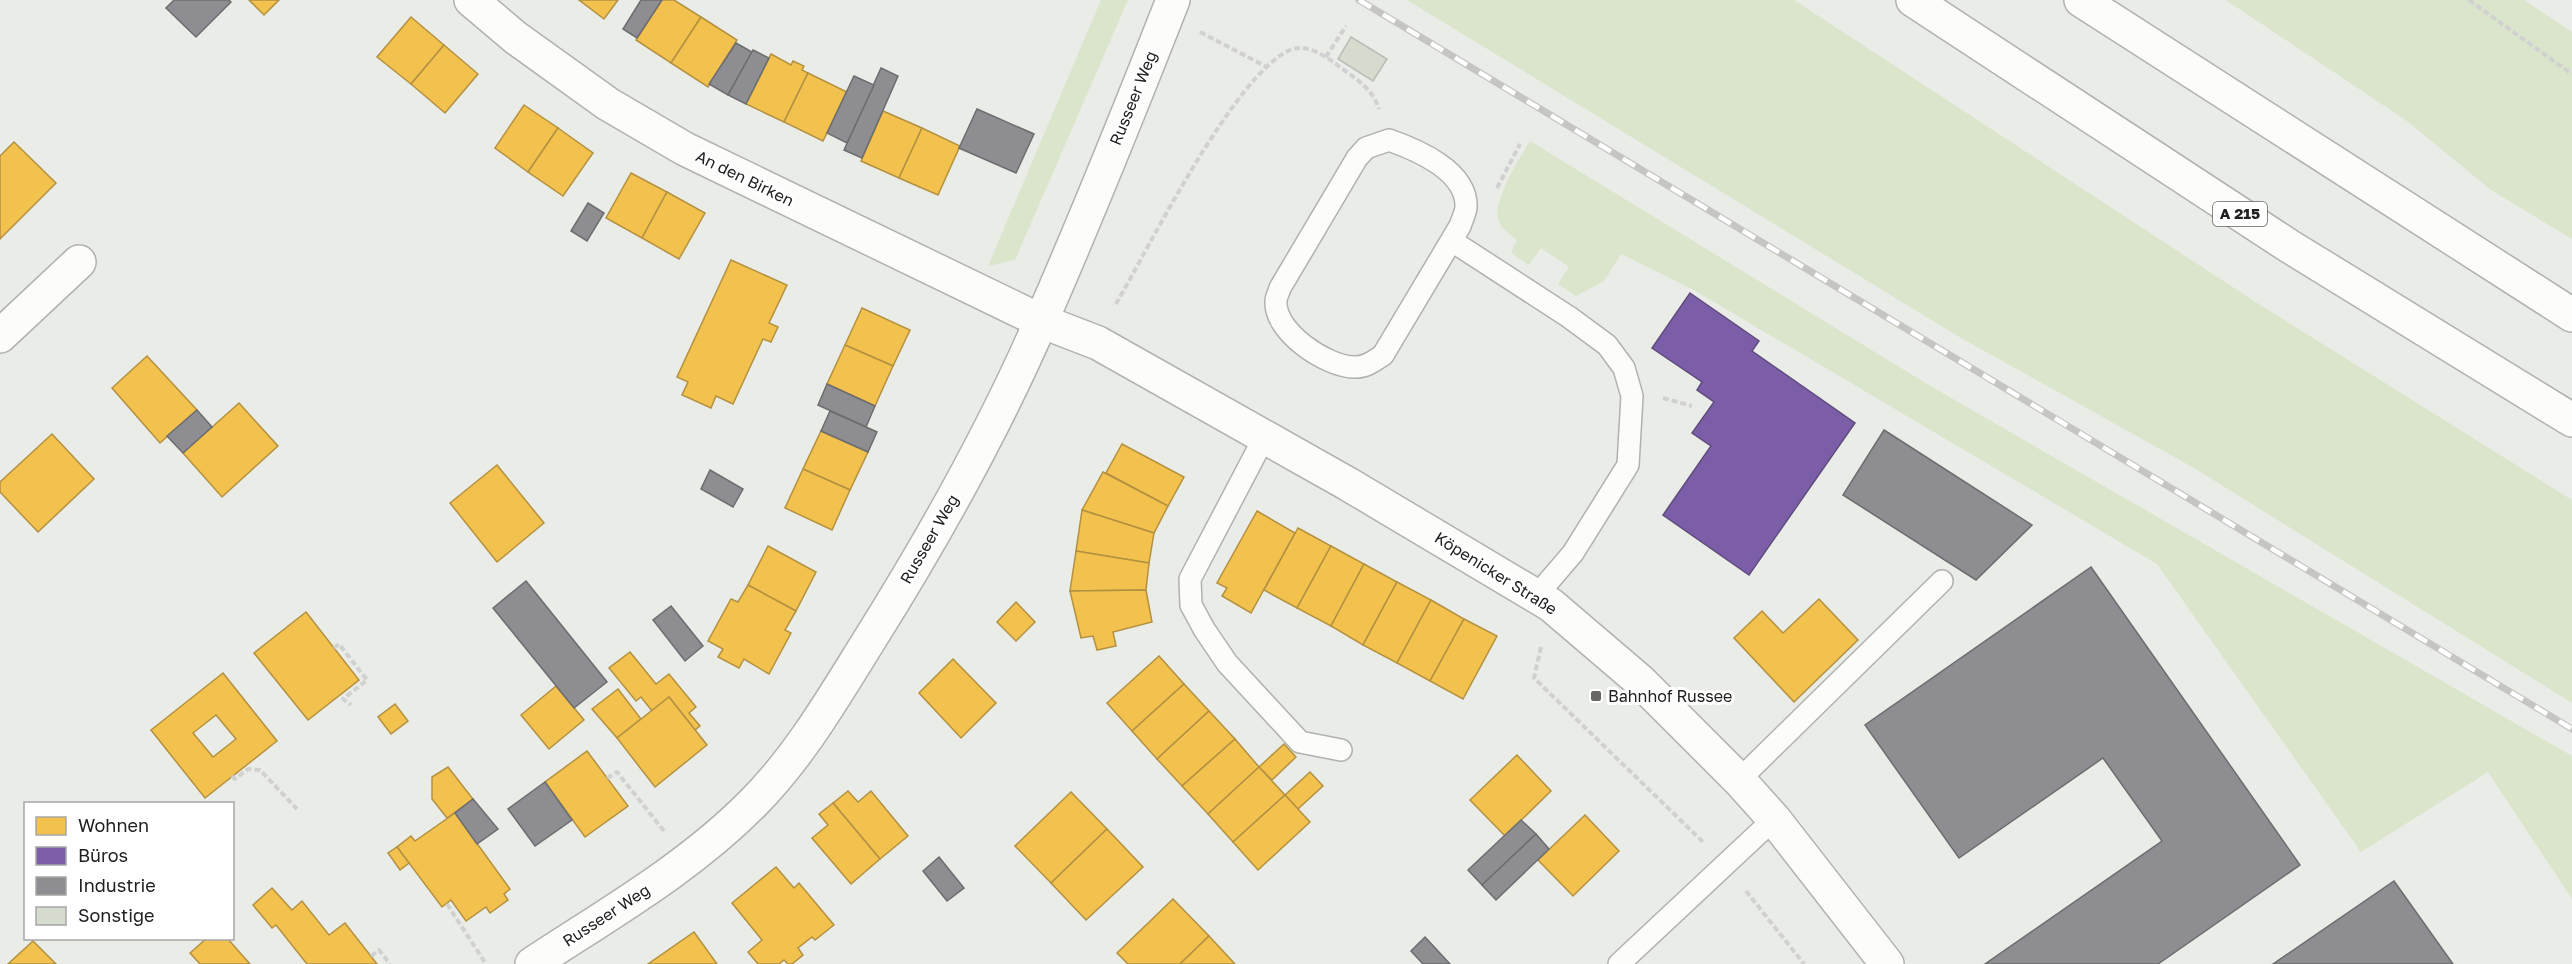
<svg xmlns="http://www.w3.org/2000/svg" width="2572" height="964" viewBox="0 0 2572 964" font-family="'Golos Text',sans-serif">
<style>
.green{fill:#dae5cc}
.homes{fill:#f2c14e;stroke:#b39140;stroke-width:1.5;fill-rule:evenodd}
.offices{fill:#7b5ea7;stroke:#604c7e;stroke-width:1.5}
.industry{fill:#8d8d92;stroke:#6c6d6f;stroke-width:1.5}
.building{fill:#d6dccd;stroke:#babcb8;stroke-width:1.5}
.lines{fill:none;stroke-linecap:round;stroke-linejoin:round}
.service-casing{stroke:#b0b2ae;stroke-width:24}
.minor-casing{stroke:#b0b2ae;stroke-width:36}
.tertiary-casing{stroke:#b0b2ae;stroke-width:36}
.motorway-casing{stroke:#b0b2ae;stroke-width:36}
.path{stroke:#d0d1d0;stroke-width:4;stroke-dasharray:6 3;stroke-linecap:butt}
.service{stroke:#fcfcfb;stroke-width:21}
.minor{stroke:#fcfcfb;stroke-width:33}
.tertiary{stroke:#fcfcfb;stroke-width:33}
.motorway{stroke:#fcfcfb;stroke-width:33}
.rail-casing{stroke:#c5c6c4;stroke-width:7}
.rail{stroke:#fff;stroke-width:4.5;stroke-dasharray:14;stroke-linecap:butt}
.poi-dot{fill:#676864;stroke:#fff;stroke-width:2}
.labels{text-anchor:middle;stroke-width:6;stroke-linejoin:round;paint-order:stroke}
.shield{fill:#fff;stroke:#636462;stroke-width:1.5}
.shield-label{font-size:15px;font-weight:bold;fill:#20211e}
.street-label{font-size:16px;fill:#20211e;stroke:#fff}
.poi-label{font-size:16px;fill:#20211e;stroke:#fff;text-anchor:start}
</style>
<rect width="100%" height="100%" fill="#eaece7"/>
<g class="green">
<polygon points="1101,0 1128,0 1015,260 988,266"/>
<polygon points="1407,0 1794,0 2254,301 2572,500 2572,703 2194,468 1961,338"/>
<polygon points="2226,0 2524,0 2572,32 2572,239 2491,190 2407,121"/>
<path d="M 1530,141 L 1932,387 L 2572,756 L 2572,899 L 2488,772 L 2361,852 L 2157,564 L 1692,289 L 1621,254 L 1604,281 L 1576,296 L 1558,284 L 1569,267 L 1541,248 L 1529,265 L 1511,253 L 1517,240 C 1511,235 1500,228 1498,219 C 1493,200 1520,157 1530,141 Z"/>
</g>
<g class="homes">
<polygon points="249,0 279,0 264,15"/>
<polygon points="579,0 618,0 604,19"/>
<polygon points="662,0 674,0 701,17 671,63 636,40"/>
<polygon points="411,17 444,45 411,84 377,57"/>
<polygon points="701,17 737,40 708,87 671,63"/>
<polygon points="444,45 478,74 445,113 411,84"/>
<polygon points="771,54 791,65 793,61 804,66 802,70 808,73 784,122 746,104"/>
<polygon points="808,73 847,92 823,141 784,122"/>
<polygon points="524,105 558,128 528,172 495,148"/>
<polygon points="883,111 922,128 899,178 861,161"/>
<polygon points="558,128 593,153 563,196 528,172"/>
<polygon points="922,128 960,146 938,195 899,178"/>
<polygon points="14,142 56,183 0,239 0,156"/>
<polygon points="631,173 667,192 642,238 606,218"/>
<polygon points="667,192 705,213 679,259 642,238"/>
<polygon points="731,260 787,285 769,323 778,327 771,342 763,339 733,404 716,396 711,408 682,395 688,382 677,377"/>
<polygon points="862,308 910,330 893,366 845,345"/>
<polygon points="845,345 893,366 875,406 827,384"/>
<polygon points="147,356 197,410 160,443 112,388"/>
<polygon points="239,403 278,446 222,497 183,453"/>
<polygon points="821,431 868,452 850,490 803,469"/>
<polygon points="52,434 94,479 38,532 0,492 0,482"/>
<polygon points="1122,444 1184,477 1168,506 1106,473"/>
<polygon points="497,465 544,523 497,562 450,503"/>
<polygon points="803,469 850,490 832,530 785,508"/>
<polygon points="1103,472 1168,506 1154,533 1082,510"/>
<polygon points="1082,510 1154,533 1149,563 1076,551"/>
<polygon points="1257,511 1295,533 1251,613 1222,596 1227,588 1217,583"/>
<polygon points="1298,528 1331,546 1297,608 1264,590"/>
<polygon points="768,546 816,572 796,611 748,585"/>
<polygon points="1331,546 1364,564 1331,626 1297,608"/>
<polygon points="1076,551 1149,563 1146,590 1070,591"/>
<polygon points="1364,564 1397,582 1363,645 1331,626"/>
<polygon points="1397,582 1431,600 1397,663 1363,645"/>
<polygon points="748,585 796,611 785,630 791,633 769,674 744,659 739,668 718,657 723,649 708,641 731,599 738,602"/>
<polygon points="1146,590 1152,622 1113,632 1116,646 1097,650 1093,636 1081,638 1070,591"/>
<polygon points="1819,599 1858,640 1794,702 1734,638 1762,611 1783,633"/>
<polygon points="1431,600 1464,619 1430,681 1397,663"/>
<polygon points="1016,602 1035,622 1016,641 997,622"/>
<polygon points="306,612 359,680 308,720 254,653"/>
<polygon points="1464,619 1497,636 1463,699 1430,681"/>
<polygon points="630,652 656,684 669,674 696,707 689,713 700,726 695,730 669,697 652,711 641,697 636,701 609,668"/>
<polygon points="1159,656 1184,684 1132,731 1107,703"/>
<polygon points="953,659 996,703 961,738 919,693"/>
<path d="M 223,673 L 277,741 L 205,798 L 151,730 ZM 216,715 L 236,739 L 213,757 L 193,733 Z"/>
<polygon points="1184,684 1209,711 1157,759 1132,731"/>
<polygon points="556,686 584,720 549,749 521,715"/>
<polygon points="618,689 641,719 617,738 592,709"/>
<polygon points="669,697 707,745 655,787 617,738"/>
<polygon points="395,704 408,721 391,734 378,717"/>
<polygon points="1209,711 1235,739 1182,786 1157,759"/>
<polygon points="1235,739 1259,767 1208,814 1182,786"/>
<polygon points="1284,744 1296,757 1272,780 1259,767"/>
<polygon points="587,751 628,806 585,837 545,782"/>
<polygon points="1517,755 1551,791 1505,836 1470,800"/>
<polygon points="448,767 473,799 447,818 432,799 432,777"/>
<polygon points="1259,767 1285,795 1233,842 1208,814"/>
<polygon points="1310,772 1323,786 1298,809 1285,795"/>
<polygon points="848,791 858,802 871,791 908,836 880,859 833,803"/>
<polygon points="1071,792 1107,829 1051,883 1015,846"/>
<polygon points="1285,795 1310,822 1258,870 1233,842"/>
<polygon points="833,803 880,859 851,884 812,838 828,825 819,814"/>
<polygon points="455,813 510,889 504,894 508,900 490,913 486,907 466,921 451,900 442,907 397,847 411,836 415,841"/>
<polygon points="1585,815 1619,851 1573,896 1538,860"/>
<polygon points="1107,829 1143,867 1086,920 1051,883"/>
<polygon points="397,847 409,863 400,870 388,853"/>
<polygon points="776,867 794,888 799,883 834,925 815,940 812,937 798,948 803,955 792,964 788,964 784,960 779,964 758,964 748,952 762,940 732,903"/>
<polygon points="272,888 292,910 302,901 329,935 345,923 377,964 307,964 276,925 272,928 253,905"/>
<polygon points="1173,899 1209,936 1180,964 1128,964 1117,953"/>
<polygon points="694,932 717,964 648,964"/>
<polygon points="1209,936 1235,964 1180,964"/>
<polygon points="207,938 227,938 250,964 200,964 190,953"/>
<polygon points="33,941 56,964 8,964"/>
</g>
<polygon class="offices" points="1690,293 1759,341 1752,351 1855,423 1749,575 1663,515 1711,446 1692,433 1714,402 1697,390 1702,382 1652,348"/>
<g class="industry">
<polygon points="174,0 229,0 231,2 196,37 166,8"/>
<polygon points="641,0 662,0 637,38 623,29"/>
<polygon points="736,43 752,52 728,95 709,84"/>
<polygon points="753,50 769,58 746,104 728,95"/>
<polygon points="881,68 898,76 862,158 844,150"/>
<polygon points="854,76 874,85 847,143 827,133"/>
<polygon points="977,109 1034,134 1016,173 959,148"/>
<polygon points="588,203 604,213 587,241 571,231"/>
<polygon points="827,384 875,406 866,427 818,405"/>
<polygon points="197,410 212,427 183,453 167,436"/>
<polygon points="830,411 877,432 868,452 821,431"/>
<polygon points="1884,430 2032,525 1976,580 1843,495"/>
<polygon points="710,470 743,489 733,507 701,489"/>
<polygon points="2091,567 2300,865 2158,964 1985,964 2162,841 2103,758 1959,858 1865,725"/>
<polygon points="526,581 607,682 574,708 493,608"/>
<polygon points="671,606 703,646 685,661 653,620"/>
<polygon points="545,782 572,820 535,846 508,809"/>
<polygon points="473,799 498,829 477,844 455,813"/>
<polygon points="1521,820 1536,834 1482,885 1468,870"/>
<polygon points="1536,834 1549,849 1496,900 1482,885"/>
<polygon points="939,857 964,888 947,901 923,871"/>
<polygon points="2394,881 2453,964 2273,964"/>
<polygon points="1425,937 1450,964 1423,964 1411,951"/>
</g>
<polygon class="building" points="1351,37 1387,59 1373,81 1338,59"/>
<g class="lines">
<defs>
<g id="service">
<path d="M 1389,140 C 1417,150 1468,171 1466,208 C 1465,214 1462,220 1460,226 L 1383,355 C 1374,361 1365,368 1353,367 C 1326,366 1274,332 1276,301 C 1276,297 1279,292 1280,288 L 1357,158 L 1366,148 Z"/>
<polyline points="1452,241 1569,317 1607,345 1624,368 1632,396 1628,465 1573,553 1537,595"/>
<polyline points="1265,436 1190,579 1191,605 1204,629 1227,663 1300,742 1341,750"/>
<polyline points="1739,780 1942,581"/>
<polyline points="1619,964 1774,819"/>
</g>
<g id="minor">
<polyline points="471,0 516,38 608,104 685,149 1041,321 1098,343 1348,484 1551,605 1640,681 1739,780 1774,819 1887,964"/>
<polyline points="0,336 79,262"/>
</g>
<path id="tertiary" d="M 532,964 C 608,914 689,868 753,803 C 800,756 835,695 870,639 C 934,537 994,430 1042,319 C 1088,214 1131,107 1173,0"/>
<g id="motorway">
<polyline points="1913,0 2289,246 2572,420"/>
<polyline points="2081,0 2572,315"/>
</g>
</defs>
<use href="#service" class="service-casing"/>
<use href="#minor" class="minor-casing"/>
<use href="#tertiary" class="tertiary-casing"/>
<use href="#motorway" class="motorway-casing"/>
<g class="path">
<polyline points="2469,0 2572,74"/>
<polyline points="1200,32 1265,66"/>
<polyline points="1326,57 1346,26"/>
<polyline points="1497,188 1520,144"/>
<path d="M 1116,304 C 1149,247 1235,74 1290,50 C 1305,43 1324,55 1336,64 C 1353,77 1372,87 1379,109"/>
<polyline points="1663,398 1692,406"/>
<polyline points="1541,647 1534,678 1703,842"/>
<polyline points="334,648 339,644 367,680 343,699 351,705"/>
<polyline points="232,776 235,779 248,769 260,770 297,809"/>
<polyline points="607,778 617,772 664,831"/>
<polyline points="1746,891 1804,964"/>
<polyline points="447,904 486,964"/>
<polyline points="371,956 379,950 390,964"/>
</g>
<use href="#service" class="service"/>
<use href="#minor" class="minor"/>
<use href="#tertiary" class="tertiary"/>
<use href="#motorway" class="motorway"/>
<defs>
<polyline id="rail" points="1359,0 2572,729"/>
</defs>
<use href="#rail" class="rail-casing"/>
<use href="#rail" class="rail"/>
</g>
<rect class="poi-dot" x="1590" y="690" width="12" height="12" rx="3"/>
<g class="labels">
<rect class="shield" x="2213" y="202" width="54" height="24" rx="4.5"/>
<g class="shield-label">
<text x="2240" y="219">A 215</text>
</g>
<g class="street-label">
<text transform="translate(1133 98) rotate(-68)" y="6">Russeer Weg</text>
<text transform="translate(745 178) rotate(26)" y="6">An den Birken</text>
<text transform="translate(929 539) rotate(-60)" y="6">Russeer Weg</text>
<text transform="translate(1496 573) rotate(32)" y="6">Köpenicker Straße</text>
<text transform="translate(606 915) rotate(-33)" y="6">Russeer Weg</text>
</g>
<g class="poi-label">
<text x="1608" y="702">Bahnhof Russee</text>
</g>
</g>
<rect x="24" y="802" width="210" height="138" fill="#ffffff" stroke="#a6a6a5" stroke-width="1.5"/>
<rect x="36" y="817" width="30" height="18" fill="#f2c14e" stroke="#a6a6a5" stroke-width="1.5"/>
<text x="78" y="832" font-size="18" fill="#20211e">Wohnen</text>
<rect x="36" y="847" width="30" height="18" fill="#7b5ea7" stroke="#a6a6a5" stroke-width="1.5"/>
<text x="78" y="862" font-size="18" fill="#20211e">Büros</text>
<rect x="36" y="877" width="30" height="18" fill="#8d8d92" stroke="#a6a6a5" stroke-width="1.5"/>
<text x="78" y="892" font-size="18" fill="#20211e">Industrie</text>
<rect x="36" y="907" width="30" height="18" fill="#d6dccd" stroke="#a6a6a5" stroke-width="1.5"/>
<text x="78" y="922" font-size="18" fill="#20211e">Sonstige</text>
</svg>
